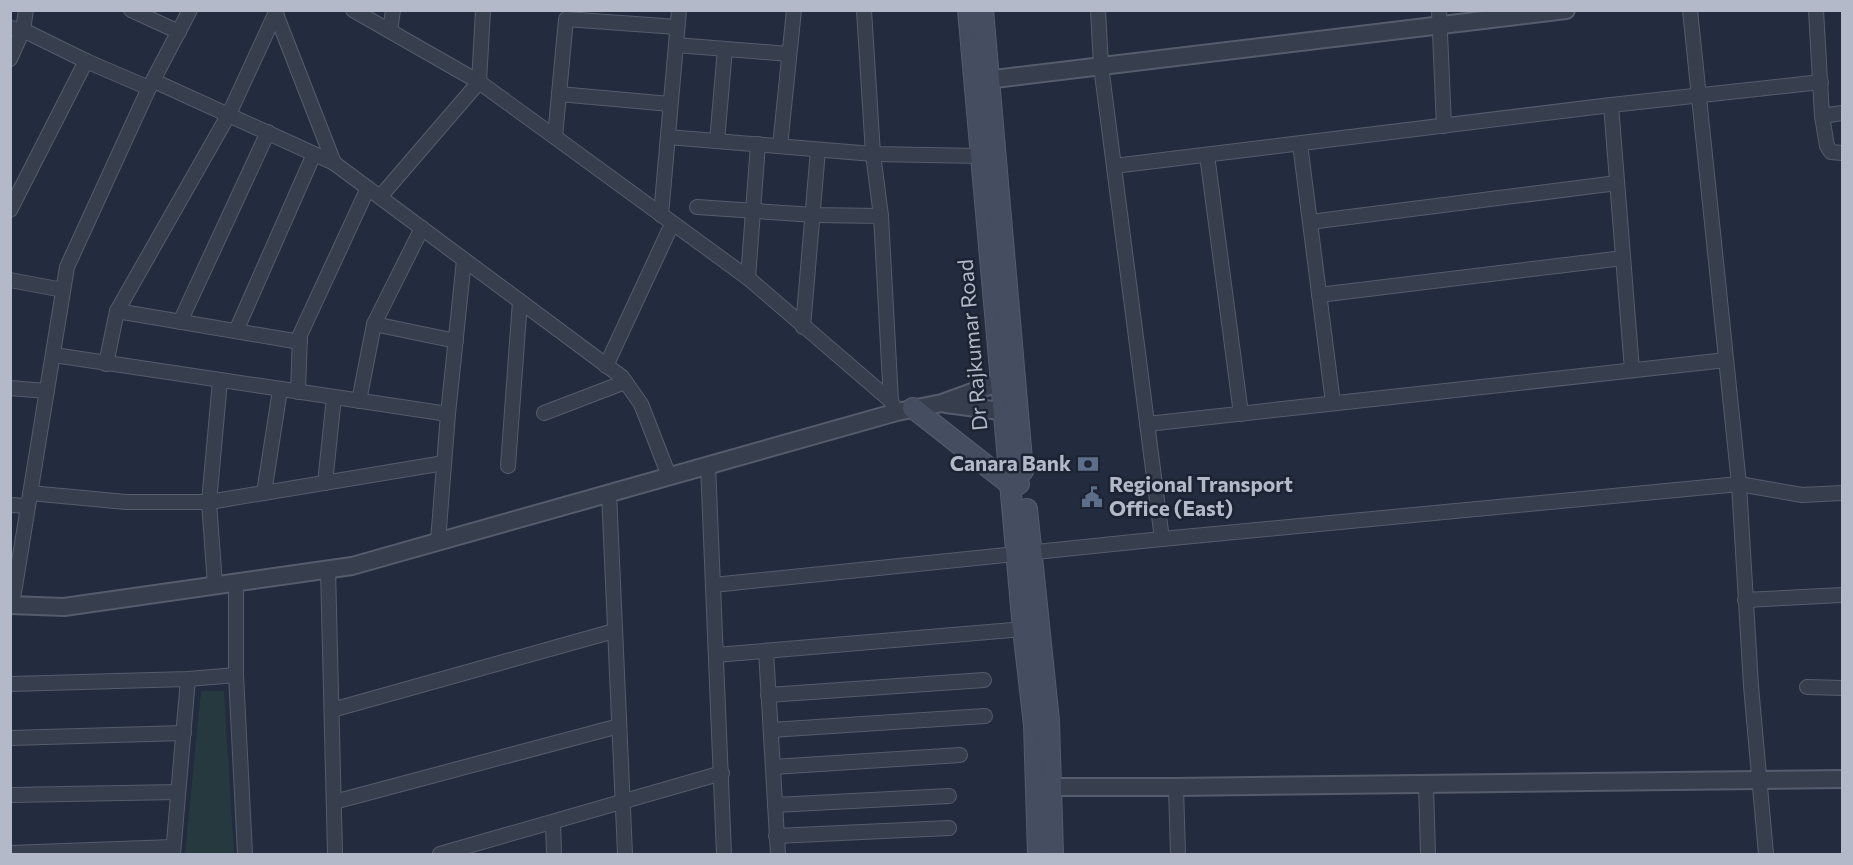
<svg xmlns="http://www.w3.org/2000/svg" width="1853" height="865" viewBox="0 0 1853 865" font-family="Commissioner,sans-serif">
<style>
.green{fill:#25393f}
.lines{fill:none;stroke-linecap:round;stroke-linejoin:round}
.minor-casing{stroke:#555c6c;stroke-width:16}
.tertiary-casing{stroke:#555c6c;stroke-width:20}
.secondary-casing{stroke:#555c6c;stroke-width:22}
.minor{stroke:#373e4e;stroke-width:14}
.tertiary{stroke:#373e4e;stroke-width:16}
.secondary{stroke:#454d61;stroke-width:20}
.labels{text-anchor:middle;stroke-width:5;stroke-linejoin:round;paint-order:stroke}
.street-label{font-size:21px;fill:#b3b9c9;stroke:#1c2333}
.poi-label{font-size:21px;font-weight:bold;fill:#b3b9c9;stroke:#1c2333;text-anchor:end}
</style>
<rect width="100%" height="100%" fill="#232c3e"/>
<polygon class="green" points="201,691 224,691 234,854 185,854"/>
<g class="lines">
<defs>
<g id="minor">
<polyline points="131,10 179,32"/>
<polyline points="353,10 479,82 548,132 748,278 891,401 897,412"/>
<polyline points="864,10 873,154 881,216 891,401"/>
<polyline points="1098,10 1101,66 1162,539"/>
<polyline points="1439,10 1444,126"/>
<polyline points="1690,10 1739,484 1751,686 1766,854"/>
<polyline points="1816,10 1822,116 1827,146 1831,152 1842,153"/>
<polyline points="276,14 334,163"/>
<polyline points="10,28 23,30 86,61 149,88"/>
<polyline points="390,31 393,10"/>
<polyline points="676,45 789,54"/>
<polyline points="10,59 23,30 26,10"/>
<polyline points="154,81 334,163 622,377 641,404 669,476"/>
<polyline points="559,94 670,104"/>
<polyline points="1611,105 1632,370"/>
<polyline points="1822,116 1842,113"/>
<polyline points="555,137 566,19 677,27"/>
<polyline points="668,137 873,154 980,156"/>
<polyline points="717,141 725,49"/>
<polyline points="1300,144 1333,403"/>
<polyline points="780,146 794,10"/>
<polyline points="1207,155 1241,414"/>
<polyline points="1114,166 1611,105 1821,82"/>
<polyline points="380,197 479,82 483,10"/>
<polyline points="697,207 814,215 881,216"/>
<polyline points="10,210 86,61"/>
<polyline points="661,215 679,10"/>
<polyline points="1310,222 1617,183"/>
<polyline points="748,278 758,144"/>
<polyline points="10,280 63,290"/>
<polyline points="1319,295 1623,258"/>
<polyline points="117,311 300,342"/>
<polyline points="180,322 268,132"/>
<polyline points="374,324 456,341"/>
<polyline points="803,327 818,150"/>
<polyline points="236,331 314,154"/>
<polyline points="54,355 448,414"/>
<polyline points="106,364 117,311 229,114 277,10"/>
<polyline points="606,366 672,224"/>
<polyline points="10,388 47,391"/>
<polyline points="298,392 300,335 368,188"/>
<polyline points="359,401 374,324 422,228"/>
<polyline points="544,413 625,382"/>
<polyline points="1147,424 1726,360"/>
<polyline points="708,465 724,854"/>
<polyline points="508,466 520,301"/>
<polyline points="325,483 334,397"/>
<polyline points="30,493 126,502 209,502 444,463"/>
<polyline points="264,493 280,390"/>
<polyline points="609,493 625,854"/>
<polyline points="10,505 28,506"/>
<polyline points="438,541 448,414 464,260"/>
<polyline points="328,569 335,854"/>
<polyline points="236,582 236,675 245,854"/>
<polyline points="215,585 209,502 220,381"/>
<polyline points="713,585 1162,539 1739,484 1802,495 1842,493"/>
<polyline points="1745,600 1842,595"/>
<polyline points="12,605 67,267 149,88 190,10"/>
<polyline points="766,651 778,854"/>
<polyline points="716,655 1023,629"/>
<polyline points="10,684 188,679 236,675"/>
<polyline points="1807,687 1842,688"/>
<polyline points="768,695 984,680"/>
<polyline points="332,710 614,631"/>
<polyline points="771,730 985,716"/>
<polyline points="10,738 184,733"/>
<polyline points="773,767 960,755"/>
<polyline points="1426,784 1428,854"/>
<polyline points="1176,787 1178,854"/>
<polyline points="10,795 178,792"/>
<polyline points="334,802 619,726"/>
<polyline points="775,805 949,796"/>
<polyline points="553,822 554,854"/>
<polyline points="776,836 949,828"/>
<polyline points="10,853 173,847"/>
<polyline points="173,854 188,679"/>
<polyline points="440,854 722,773"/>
</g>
<g id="tertiary">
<polyline points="978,81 1566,10"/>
<polyline points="946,404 1015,413"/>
<polyline points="10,605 64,607 352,566 897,412 942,403 1000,382 1013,381"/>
<polyline points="1039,787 1176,787 1842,779"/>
</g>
<g id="secondary">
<polyline points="968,10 1023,629 1034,725 1038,854"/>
<polyline points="983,10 1023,471"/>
<polyline points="913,408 1011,485 1019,484"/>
<polyline points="1027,509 1049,721 1053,854"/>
</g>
</defs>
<use href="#minor" class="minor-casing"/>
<use href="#tertiary" class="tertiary-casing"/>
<use href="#secondary" class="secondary-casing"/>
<use href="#minor" class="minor"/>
<use href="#tertiary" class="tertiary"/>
<use href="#secondary" class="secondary"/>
</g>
<defs>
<symbol id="bank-bare" viewBox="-9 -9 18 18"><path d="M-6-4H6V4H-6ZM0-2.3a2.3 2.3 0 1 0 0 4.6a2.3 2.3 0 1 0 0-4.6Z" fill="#5c6f8a" stroke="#1c2333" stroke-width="2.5" paint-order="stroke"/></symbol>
<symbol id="civic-bare" viewBox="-9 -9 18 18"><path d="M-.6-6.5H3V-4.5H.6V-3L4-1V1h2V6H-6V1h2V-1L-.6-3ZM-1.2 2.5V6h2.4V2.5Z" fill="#5c6f8a" stroke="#1c2333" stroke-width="2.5" paint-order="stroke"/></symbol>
</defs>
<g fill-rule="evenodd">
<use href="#bank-bare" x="1073" y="449" width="30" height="30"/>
<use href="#civic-bare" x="1077" y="482" width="30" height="30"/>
</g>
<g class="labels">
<g class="street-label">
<text transform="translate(973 345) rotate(-95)" y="7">Dr Rajkumar Road</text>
</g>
<g class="poi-label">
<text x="1071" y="471">Canara Bank</text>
<text x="1109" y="492" text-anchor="start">Regional Transport<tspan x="1109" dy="24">Office (East)</tspan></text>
</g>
</g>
<rect width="1853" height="865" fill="none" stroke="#b3b9c9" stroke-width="24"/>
</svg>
